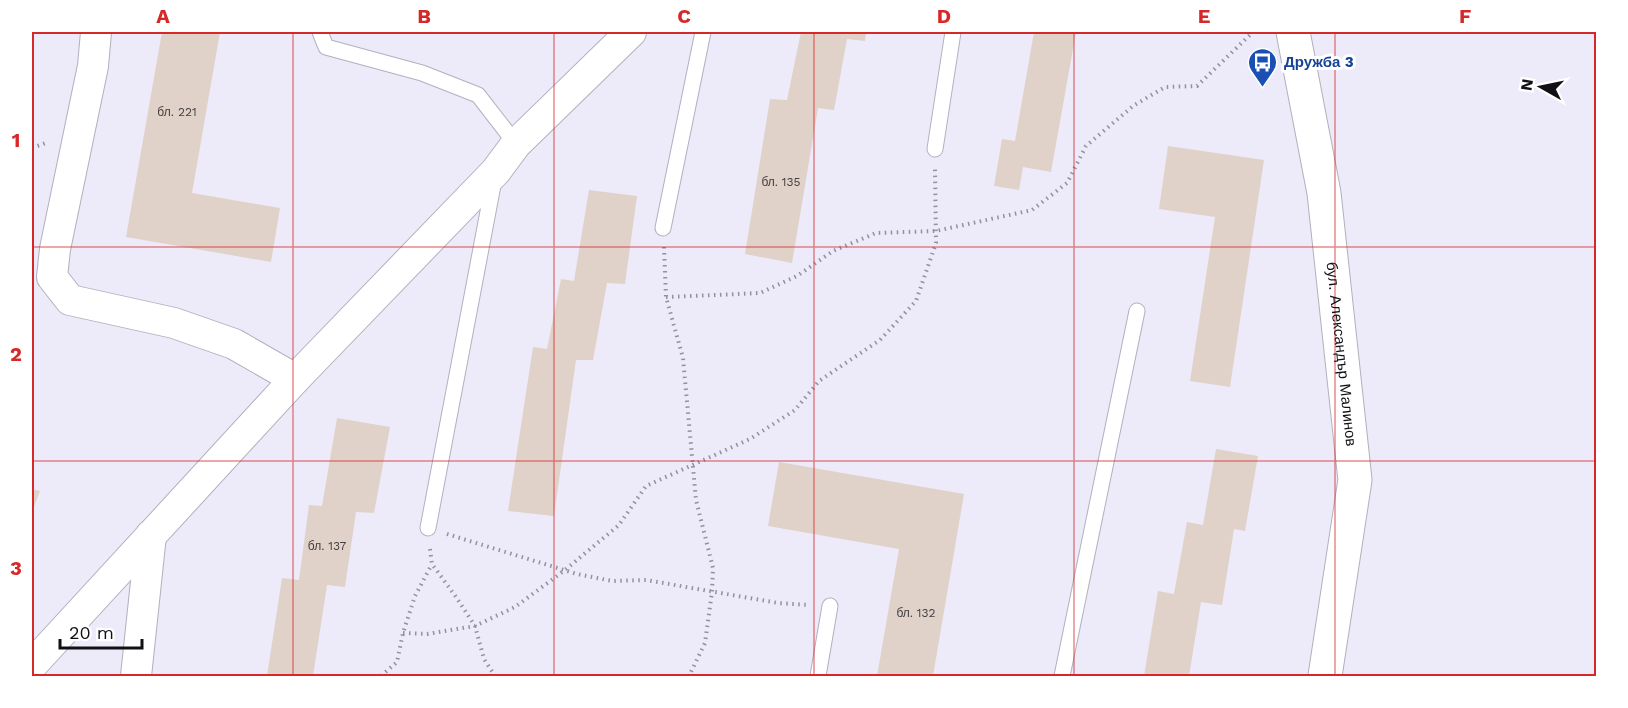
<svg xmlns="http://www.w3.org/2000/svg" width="1628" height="708" viewBox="0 0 1628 708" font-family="'Work Sans',sans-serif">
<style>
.building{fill:#e0d2c9}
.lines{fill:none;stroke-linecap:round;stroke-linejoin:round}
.lane-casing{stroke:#b3b0be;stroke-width:17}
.street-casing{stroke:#b3b0be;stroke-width:32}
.secondary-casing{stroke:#b3b0be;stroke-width:35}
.path{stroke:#93919c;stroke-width:4;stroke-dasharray:1.5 4.5;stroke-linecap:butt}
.lane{stroke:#fff;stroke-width:15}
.street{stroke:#fff;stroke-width:30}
.secondary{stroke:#fff;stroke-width:33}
.grid{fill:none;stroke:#d62828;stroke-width:1.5;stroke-opacity:0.55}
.labels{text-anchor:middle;stroke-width:6;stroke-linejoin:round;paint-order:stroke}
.number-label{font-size:12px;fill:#454042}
.transit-label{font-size:15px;font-weight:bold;fill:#164399;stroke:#fff;text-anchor:start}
.street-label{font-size:15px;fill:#111015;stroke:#fff}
.neatline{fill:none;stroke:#d62828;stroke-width:2}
.grid-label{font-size:20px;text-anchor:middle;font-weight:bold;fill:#d62828}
</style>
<rect width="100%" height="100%" fill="#edeaf9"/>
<g class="building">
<polygon points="162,32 220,32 192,193 280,208 271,262 126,237"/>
<polygon points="801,32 866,32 865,41 847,39 834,110 818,108 792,263 745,254 770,99 787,100"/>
<polygon points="1034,32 1076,32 1051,172 1023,167 1019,190 994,186 1002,139 1015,141"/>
<polygon points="1168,146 1264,160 1230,387 1190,381 1215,217 1159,209"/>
<polygon points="589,190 637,196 625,284 607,283 593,360 576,360 554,516 508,511 533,347 547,349 561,279 574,281"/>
<polygon points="337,418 390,427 374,513 356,512 345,587 327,585 313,676 267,676 282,578 299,580 309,505 322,506"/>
<polygon points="1216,449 1258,456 1245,531 1234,529 1222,605 1201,602 1189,676 1144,676 1158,591 1174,594 1187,522 1203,525"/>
<polygon points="779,462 964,494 933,676 877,676 899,549 768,526"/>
<polygon points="32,489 40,491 32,512"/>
</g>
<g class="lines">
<defs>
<g id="lane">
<polyline points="320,32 326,47 422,73 478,95 516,144"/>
<polyline points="935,149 953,32"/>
<polyline points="663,228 703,32"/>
<polyline points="428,528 494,180"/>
<polyline points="818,676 830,606"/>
<polyline points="1062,676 1137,311"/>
</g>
<g id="street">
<polyline points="96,32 93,66 55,249 52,277 70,300 174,323 234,344 295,379"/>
<polyline points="32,665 295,379 496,171 516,144 631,32"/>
<polyline points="136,676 151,535"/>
</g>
<g id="secondary">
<path id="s1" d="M 1293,32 L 1324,193 L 1355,480 L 1325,676"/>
</g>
</defs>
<use href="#lane" class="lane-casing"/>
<use href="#street" class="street-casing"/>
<use href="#secondary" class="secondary-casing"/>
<g class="path">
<polyline points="32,148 48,142"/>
<polyline points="664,247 666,297 683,358 696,500 713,568 712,592 705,643 689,676"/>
<polyline points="666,297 760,293 797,276 833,251 876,233 936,231 1032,210 1067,183 1086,146 1133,106 1165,87 1197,86 1253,32"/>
<polyline points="447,534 577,574 612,581 646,580 778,603 809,605"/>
<polyline points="430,549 432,564 456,597 475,626 484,659 495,676"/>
<polyline points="403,633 427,634 475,626 515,607 565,570 619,525 646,486 750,439 795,410 819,381 880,340 916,301 936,243 935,169"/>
<polyline points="381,676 397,662 403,633 415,596 432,564"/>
</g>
<use href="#lane" class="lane"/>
<use href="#street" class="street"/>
<use href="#secondary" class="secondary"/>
</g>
<path class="grid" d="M 293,32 L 293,676M 554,32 L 554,676M 814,32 L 814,676M 1074,32 L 1074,676M 1335,32 L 1335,676M 32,247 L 1596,247M 32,461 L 1596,461"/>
<defs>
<symbol id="bus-pin" viewBox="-11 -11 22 30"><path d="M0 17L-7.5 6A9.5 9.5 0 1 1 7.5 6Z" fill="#1a4fb4" stroke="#fff"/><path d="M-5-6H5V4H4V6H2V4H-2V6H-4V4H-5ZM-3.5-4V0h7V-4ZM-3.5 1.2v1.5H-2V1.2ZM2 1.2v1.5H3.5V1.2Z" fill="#fff"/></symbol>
</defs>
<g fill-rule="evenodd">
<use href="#bus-pin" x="1246" y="46" width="33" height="45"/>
</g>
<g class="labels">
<g class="number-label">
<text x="177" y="116">бл. 221</text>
<text x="781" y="186">бл. 135</text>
<text x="327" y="550">бл. 137</text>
<text x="916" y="617">бл. 132</text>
</g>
<g class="transit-label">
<text x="1284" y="67">Дружба 3</text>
</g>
<g class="street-label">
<text dy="5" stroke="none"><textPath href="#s1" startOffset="326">бул. Александър Малинов</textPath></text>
</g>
</g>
<rect width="1628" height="708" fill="none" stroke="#ffffff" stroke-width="66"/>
<g transform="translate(1541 87) rotate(279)" stroke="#ffffff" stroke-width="4.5" paint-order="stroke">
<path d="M0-4.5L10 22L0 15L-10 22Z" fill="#111015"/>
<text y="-9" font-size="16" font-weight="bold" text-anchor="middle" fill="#111015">N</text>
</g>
<path d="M60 639v9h82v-9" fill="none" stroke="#111015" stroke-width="3"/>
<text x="69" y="639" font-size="18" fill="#111015" stroke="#ffffff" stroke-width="4.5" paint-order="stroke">20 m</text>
<rect x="33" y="33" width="1562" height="642" class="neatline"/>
<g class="grid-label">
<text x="163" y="23">A</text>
<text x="424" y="23">B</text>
<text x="684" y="23">C</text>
<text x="944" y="23">D</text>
<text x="1204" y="23">E</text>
<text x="1465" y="23">F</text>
<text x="16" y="147">1</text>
<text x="16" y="361">2</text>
<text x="16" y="575">3</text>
</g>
</svg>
